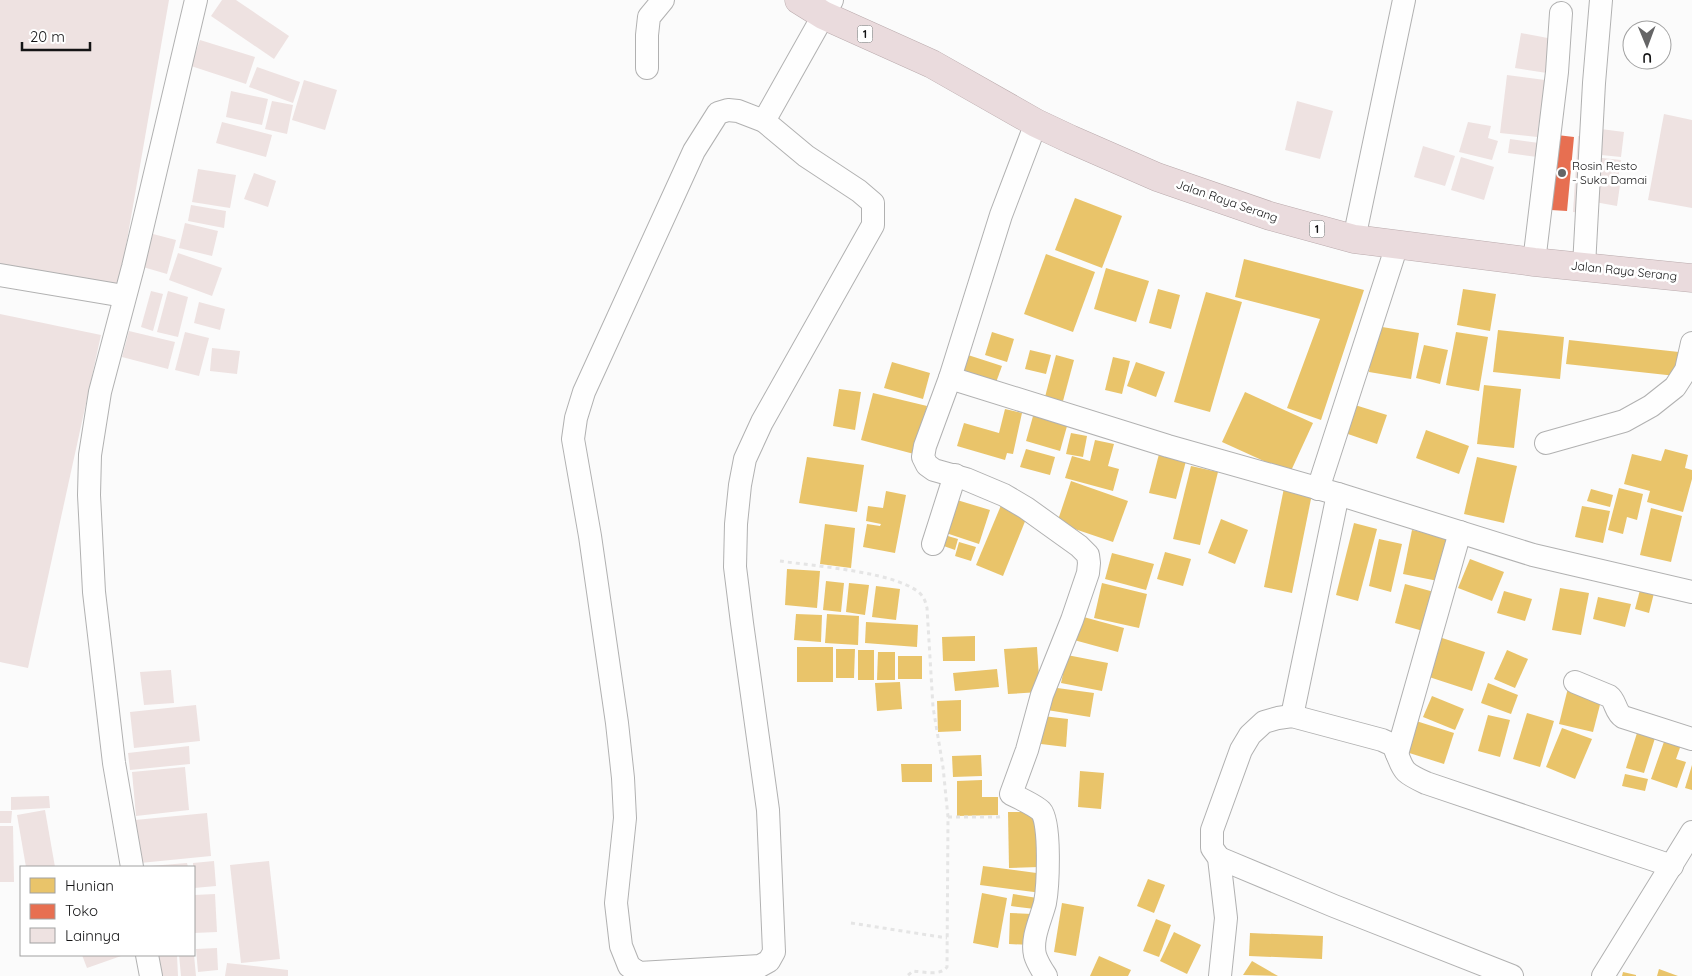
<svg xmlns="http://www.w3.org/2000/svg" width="1692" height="976" viewBox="0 0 1692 976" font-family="Quicksand,sans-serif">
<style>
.homes{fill:#e9c46a}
.shops{fill:#e76f51}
.building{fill:#eee2e1}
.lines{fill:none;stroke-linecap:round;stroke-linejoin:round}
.minor-casing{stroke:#b1b1b1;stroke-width:24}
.highway-casing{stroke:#baabad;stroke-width:29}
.path{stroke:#e5e5e5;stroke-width:3;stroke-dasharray:4 4;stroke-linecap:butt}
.minor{stroke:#fefefe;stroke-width:22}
.highway{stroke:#eadbdd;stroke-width:28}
.poi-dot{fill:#656566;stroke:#fff;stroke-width:2}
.labels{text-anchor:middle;stroke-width:5;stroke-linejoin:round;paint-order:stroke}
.shield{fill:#fff;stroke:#5a5a5b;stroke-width:1}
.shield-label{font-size:11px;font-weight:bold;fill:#141415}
.poi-label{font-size:12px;fill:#141415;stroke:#fff;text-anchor:start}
.street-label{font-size:12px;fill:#141415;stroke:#fff}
</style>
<rect width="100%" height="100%" fill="#fbfbfb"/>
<g class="homes">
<polygon points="1075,198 1122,216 1102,268 1055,250"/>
<polygon points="1046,254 1095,272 1073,332 1024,314"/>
<polygon points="1244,259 1364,290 1321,420 1287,408 1320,319 1235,297"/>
<polygon points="1106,268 1149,281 1136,322 1094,309"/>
<polygon points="1158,289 1180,295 1171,329 1149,323"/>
<polygon points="1463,289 1496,294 1490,331 1457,325"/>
<polygon points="1206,292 1242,302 1210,412 1174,402"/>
<polygon points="1376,326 1419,333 1411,379 1369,372"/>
<polygon points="1498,330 1564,337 1560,379 1493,372"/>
<polygon points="992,332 1014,339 1007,362 985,355"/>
<polygon points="1456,332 1488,337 1479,391 1446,385"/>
<polygon points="1569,340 1679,352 1676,376 1566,364"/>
<polygon points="1424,345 1448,350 1440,384 1416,378"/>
<polygon points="1030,350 1051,355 1046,374 1025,369"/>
<polygon points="968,355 1002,366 994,388 961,377"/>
<polygon points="1056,355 1074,360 1063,401 1045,397"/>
<polygon points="1113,357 1130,361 1122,394 1105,390"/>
<polygon points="892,362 930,373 923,399 884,388"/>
<polygon points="1136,362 1165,372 1156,397 1127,386"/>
<polygon points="1484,385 1521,389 1514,448 1477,444"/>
<polygon points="839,389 861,392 855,430 833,426"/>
<polygon points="1245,392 1313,423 1290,473 1222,442"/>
<polygon points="873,393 927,406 914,454 861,440"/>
<polygon points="1355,405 1387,415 1377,444 1345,433"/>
<polygon points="1005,409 1022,413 1013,454 1007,453 1005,460 957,446 964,423 999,433"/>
<polygon points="1035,409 1069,419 1060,451 1026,441"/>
<polygon points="1426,430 1469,446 1459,474 1416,458"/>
<polygon points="1071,433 1087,436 1083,457 1066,454"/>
<polygon points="1095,440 1114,444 1108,466 1119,469 1113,491 1065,478 1072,456 1090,461"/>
<polygon points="1026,449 1055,457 1050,475 1020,467"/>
<polygon points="1665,449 1688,455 1685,468 1692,470 1692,479 1683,512 1647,502 1650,491 1624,484 1632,454 1661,461"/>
<polygon points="1159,454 1186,461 1176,499 1149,493"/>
<polygon points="807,457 864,465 857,512 799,503"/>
<polygon points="1477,457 1517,466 1504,523 1464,514"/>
<polygon points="1191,466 1218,472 1200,545 1173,539"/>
<polygon points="1071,481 1128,501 1113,542 1057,523"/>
<polygon points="1284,488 1312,494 1292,593 1264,587"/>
<polygon points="1619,488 1643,494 1637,520 1627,517 1623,534 1608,530"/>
<polygon points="1591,489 1613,495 1610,507 1587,501"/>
<polygon points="886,491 906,495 895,553 863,547 867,524 880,526 881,524 866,521 868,506 883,508"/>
<polygon points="957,500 990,510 979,544 946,533"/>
<polygon points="1002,503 1028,514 1003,576 976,565"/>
<polygon points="1582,506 1610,511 1603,543 1575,537"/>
<polygon points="1651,508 1682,516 1671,562 1640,555"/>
<polygon points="1221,519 1248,530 1235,564 1208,553"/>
<polygon points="1354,523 1377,529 1358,601 1336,595"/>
<polygon points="825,524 855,528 851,568 820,564"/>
<polygon points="1412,530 1447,537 1438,581 1403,574"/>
<polygon points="941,534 958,539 955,550 938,544"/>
<polygon points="1379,539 1402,544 1391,592 1369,586"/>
<polygon points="959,542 976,547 971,561 955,556"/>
<polygon points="1165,552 1191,559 1183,586 1157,579"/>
<polygon points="1112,553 1154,564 1146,590 1105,579"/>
<polygon points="1470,559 1504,572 1492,601 1458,588"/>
<polygon points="787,569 820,571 817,608 785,605"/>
<polygon points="826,581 844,583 841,612 823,610"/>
<polygon points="849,583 869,585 865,615 846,612"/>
<polygon points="1102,583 1147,594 1139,628 1094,618"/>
<polygon points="1405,584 1434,592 1423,631 1395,623"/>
<polygon points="876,586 900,589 896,620 872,617"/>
<polygon points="1560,588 1589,593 1581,635 1552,630"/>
<polygon points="1640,590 1654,593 1649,613 1635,609"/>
<polygon points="1504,591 1532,599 1525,621 1497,613"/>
<polygon points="1598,597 1631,604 1625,627 1593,619"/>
<polygon points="796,614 822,615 821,642 794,640"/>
<polygon points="827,614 859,616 858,645 825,643"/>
<polygon points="1080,616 1124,628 1118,652 1074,640"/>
<polygon points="866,622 918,625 917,647 865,643"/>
<polygon points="975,636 975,661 943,661 942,637"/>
<polygon points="1436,636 1485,652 1472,691 1423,675"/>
<rect x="797" y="647" width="36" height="35"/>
<polygon points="1037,647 1040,692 1008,694 1004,649"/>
<polygon points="836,649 855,649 854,678 836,678"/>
<rect x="858" y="650" width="16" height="30"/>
<polygon points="1507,650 1528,659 1515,688 1494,679"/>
<polygon points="878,652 895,652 895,680 877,680"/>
<polygon points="1067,655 1108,663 1102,691 1061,683"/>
<rect x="898" y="656" width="24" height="23"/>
<polygon points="997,669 999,687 955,691 953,673"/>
<polygon points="900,682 902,709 877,711 875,683"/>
<polygon points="1488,683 1518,695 1511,714 1481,703"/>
<polygon points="1050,687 1094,693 1090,717 1047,710"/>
<polygon points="1568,688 1602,697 1593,732 1559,724"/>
<polygon points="1432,696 1464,709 1455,730 1423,717"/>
<polygon points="961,700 961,731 938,732 937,701"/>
<polygon points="1527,713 1554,721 1540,767 1513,759"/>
<polygon points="1488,715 1510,720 1500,757 1478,751"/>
<polygon points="1043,716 1068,719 1066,747 1041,744"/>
<polygon points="1413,720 1454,733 1444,764 1403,751"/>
<polygon points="1562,728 1592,739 1575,779 1546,767"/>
<polygon points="1637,733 1655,738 1644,773 1626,768"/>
<polygon points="1666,736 1682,742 1676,759 1686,762 1677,788 1651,779"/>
<polygon points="981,755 982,776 953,777 952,756"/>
<polygon points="901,764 932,764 932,782 902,782"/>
<polygon points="1692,765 1692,790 1685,788"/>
<polygon points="1080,771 1104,773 1101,809 1078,807"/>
<polygon points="1625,774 1648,779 1645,791 1622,786"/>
<polygon points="982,780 982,797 998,797 998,815 957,816 957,781"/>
<polygon points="1008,812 1039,812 1039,867 1009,868"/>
<polygon points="983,866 1044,874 1042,893 980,885"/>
<polygon points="1148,879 1165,885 1154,913 1137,906"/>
<polygon points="982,893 1007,898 998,948 973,943"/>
<polygon points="1013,894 1037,898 1035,909 1011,906"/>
<polygon points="1062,903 1084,907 1076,956 1054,952"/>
<polygon points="1010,913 1032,914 1031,945 1009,944"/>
<polygon points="1156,919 1171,925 1159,957 1143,951"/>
<polygon points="1174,932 1201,945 1187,974 1160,961"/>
<polygon points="1250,933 1323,936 1322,959 1249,956"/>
<polygon points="1099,956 1131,970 1128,976 1090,976"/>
<polygon points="1252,961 1278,976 1243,975"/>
<polygon points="1659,969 1678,976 1657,976"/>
<polygon points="1623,972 1636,975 1636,976 1622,976"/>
</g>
<polygon class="shops" points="1557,135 1574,137 1567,211 1551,210"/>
<g class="building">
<polygon points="0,0 169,0 119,286 0,264"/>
<polygon points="222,0 236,0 289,36 274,59 211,16"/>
<polygon points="1521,33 1553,39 1547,73 1515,68"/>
<polygon points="200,40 255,57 246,84 191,66"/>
<polygon points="257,67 300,82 293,103 249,87"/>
<polygon points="1507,75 1545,80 1537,137 1500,133"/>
<polygon points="304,80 337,90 325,130 292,120"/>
<polygon points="231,91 268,99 262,125 226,117"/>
<polygon points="272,101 293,105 287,134 265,129"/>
<polygon points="1297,101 1333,111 1320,159 1285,150"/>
<polygon points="1664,114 1692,120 1692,208 1648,200"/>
<polygon points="222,122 272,135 266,157 216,143"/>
<polygon points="1468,122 1491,126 1488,138 1498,141 1492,160 1459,152"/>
<polygon points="1593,128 1624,132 1621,157 1591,154"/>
<polygon points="1578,136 1589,137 1585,213 1573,212"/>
<polygon points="1510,139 1539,143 1537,157 1508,153"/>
<polygon points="1423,146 1455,156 1445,186 1414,177"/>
<polygon points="1461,157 1494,167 1484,200 1451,190"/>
<polygon points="1593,157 1621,160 1618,179 1590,176"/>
<polygon points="198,169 236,175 230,208 192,202"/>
<polygon points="254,173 276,181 268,207 244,199"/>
<polygon points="1592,181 1620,185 1617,206 1589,201"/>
<polygon points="191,205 226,211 224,228 188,221"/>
<polygon points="185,223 218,231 212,256 179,248"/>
<polygon points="153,234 176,240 167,274 143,267"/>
<polygon points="178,253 222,268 212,296 169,280"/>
<polygon points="151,291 163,294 153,331 141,327"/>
<polygon points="168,291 188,297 178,337 157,332"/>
<polygon points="199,302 225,309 220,330 194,323"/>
<polygon points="0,314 101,335 28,668 0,662"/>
<polygon points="129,331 175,342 168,369 122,357"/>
<polygon points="185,332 209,338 199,376 175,370"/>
<polygon points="212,348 240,351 237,374 210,371"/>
<polygon points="171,670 174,703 144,705 140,672"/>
<polygon points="196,705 200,741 134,748 130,712"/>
<polygon points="189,746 190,764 130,770 128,753"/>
<polygon points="185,767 189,810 136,816 132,772"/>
<polygon points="49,796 50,808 11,810 11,797"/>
<polygon points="45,810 55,867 26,867 17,815"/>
<polygon points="0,811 12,811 11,823 0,823"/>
<polygon points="207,813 211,856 140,863 135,820"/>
<polygon points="0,826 13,826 14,882 0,882"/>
<polygon points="214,861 216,886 194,888 193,863"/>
<polygon points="269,861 280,959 241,963 230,865"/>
<polygon points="187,863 188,867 150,867 150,866"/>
<polygon points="215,894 217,932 194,933 194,895"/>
<polygon points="217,948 218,970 198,972 196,949"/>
<polygon points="82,955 124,955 87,968"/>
<polygon points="157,955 177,955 178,976 158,976"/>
<polygon points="179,955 194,955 196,976 181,976"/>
<polygon points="227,963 288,970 288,976 225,976"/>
</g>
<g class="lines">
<defs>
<g id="minor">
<polyline points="647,68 647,35 649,17 663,0"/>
<polygon points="728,110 738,111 764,121 806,156 859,191 873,203 873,225 762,422 745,459 740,485 736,524 735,567 742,623 768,810 774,952 769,961 760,966 639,973 629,966 621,946 616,903 625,818 623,778 617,723 590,536 573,439 576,418 584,392 694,151 718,113"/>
<polyline points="764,121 832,0"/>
<path d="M 1036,123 L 1001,215 L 950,378 L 925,446 L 923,457 L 927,465 L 934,470 L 966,479 L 1004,495 L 1026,508 L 1079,546 L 1088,555 L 1089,563 L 1088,573 L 1072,620 L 1042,695 L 1027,750 L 1011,794 C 1019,798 1035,805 1041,811 C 1051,822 1048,887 1045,903 C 1041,919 1031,938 1035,955 C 1037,962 1042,970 1046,976"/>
<polyline points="1354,239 1404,0"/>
<polyline points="1534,262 1557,72 1561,13"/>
<polyline points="1584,266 1594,83 1601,0"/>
<polyline points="0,275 124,296"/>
<polyline points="950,378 1168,446 1338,494 1533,555 1692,592"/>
<polyline points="1546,443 1624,421 1651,406 1675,387 1686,370 1692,343"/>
<polyline points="1318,489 1397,245"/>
<polyline points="933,544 955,475"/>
<path d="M 1575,682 L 1609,696 C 1616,701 1615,712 1623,717 L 1692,739"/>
<polyline points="1292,716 1338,494"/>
<polyline points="1397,754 1460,532"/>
<polyline points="1219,858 1334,906 1512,976"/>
<polyline points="132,867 114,763 94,592 89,495 90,455 100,392 133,267 196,0"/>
<polyline points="147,955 151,976"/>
<path d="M 1220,976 L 1226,918 L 1219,858 L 1212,848 L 1212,830 L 1241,750 L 1250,735 L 1264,722 L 1278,718 L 1292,716 L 1382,740 L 1393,745 C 1405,770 1398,770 1426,783 L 1672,866"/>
<polyline points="1603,976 1692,832"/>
</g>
<polyline id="highway" points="799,0 823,15 932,64 1036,123 1070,139 1157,177 1270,216 1354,239 1534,262 1692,278"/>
</defs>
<use href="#minor" class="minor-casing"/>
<use href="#highway" class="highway-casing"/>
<g class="path">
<path d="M 780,561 C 811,566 906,572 923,597 C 925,600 926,604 927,608 L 933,707 L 943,767 L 948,817 L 947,967 C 941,976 924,972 913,971 L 907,976"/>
<polyline points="948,817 998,817 1004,816"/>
<polyline points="851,923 947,938"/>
</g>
<use href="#minor" class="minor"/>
<use href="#highway" class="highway"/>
</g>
<circle class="poi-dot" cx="1562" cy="173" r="5"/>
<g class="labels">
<g class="shield">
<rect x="857.5" y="25.5" width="15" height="17" rx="4"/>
<rect x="1309.5" y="220.5" width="15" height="17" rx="4"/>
</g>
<g class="shield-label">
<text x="865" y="38">1</text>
<text x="1317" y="233">1</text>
</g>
<g class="poi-label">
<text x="1572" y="170">Rosin Resto<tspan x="1572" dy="14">- Suka Damai</tspan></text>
</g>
<g class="street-label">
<text transform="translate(1227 201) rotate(19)" y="4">Jalan Raya Serang</text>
<text transform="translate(1624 271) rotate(6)" y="4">Jalan Raya Serang</text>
</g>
</g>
<rect x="20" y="866" width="175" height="90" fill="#ffffff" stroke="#a1a1a1"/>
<rect x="30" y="878" width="25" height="15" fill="#e9c46a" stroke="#a1a1a1"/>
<text x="65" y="891" font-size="15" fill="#141415">Hunian</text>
<rect x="30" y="904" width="25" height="15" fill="#e76f51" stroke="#a1a1a1"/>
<text x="65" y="916" font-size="15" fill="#141415">Toko</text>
<rect x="30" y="928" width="25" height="15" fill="#eee2e1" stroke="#a1a1a1"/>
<text x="65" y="941" font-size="15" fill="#141415">Lainnya</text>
<g transform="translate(1647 45) rotate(179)"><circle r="24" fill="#ffffff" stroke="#a1a1a1"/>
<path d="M0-4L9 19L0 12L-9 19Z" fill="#656566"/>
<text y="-8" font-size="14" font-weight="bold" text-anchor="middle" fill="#141415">U</text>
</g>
<path d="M22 42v8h68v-8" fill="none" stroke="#141415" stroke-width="2.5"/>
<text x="30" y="42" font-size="15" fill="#141415" stroke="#ffffff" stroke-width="4" paint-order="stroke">20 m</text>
</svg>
